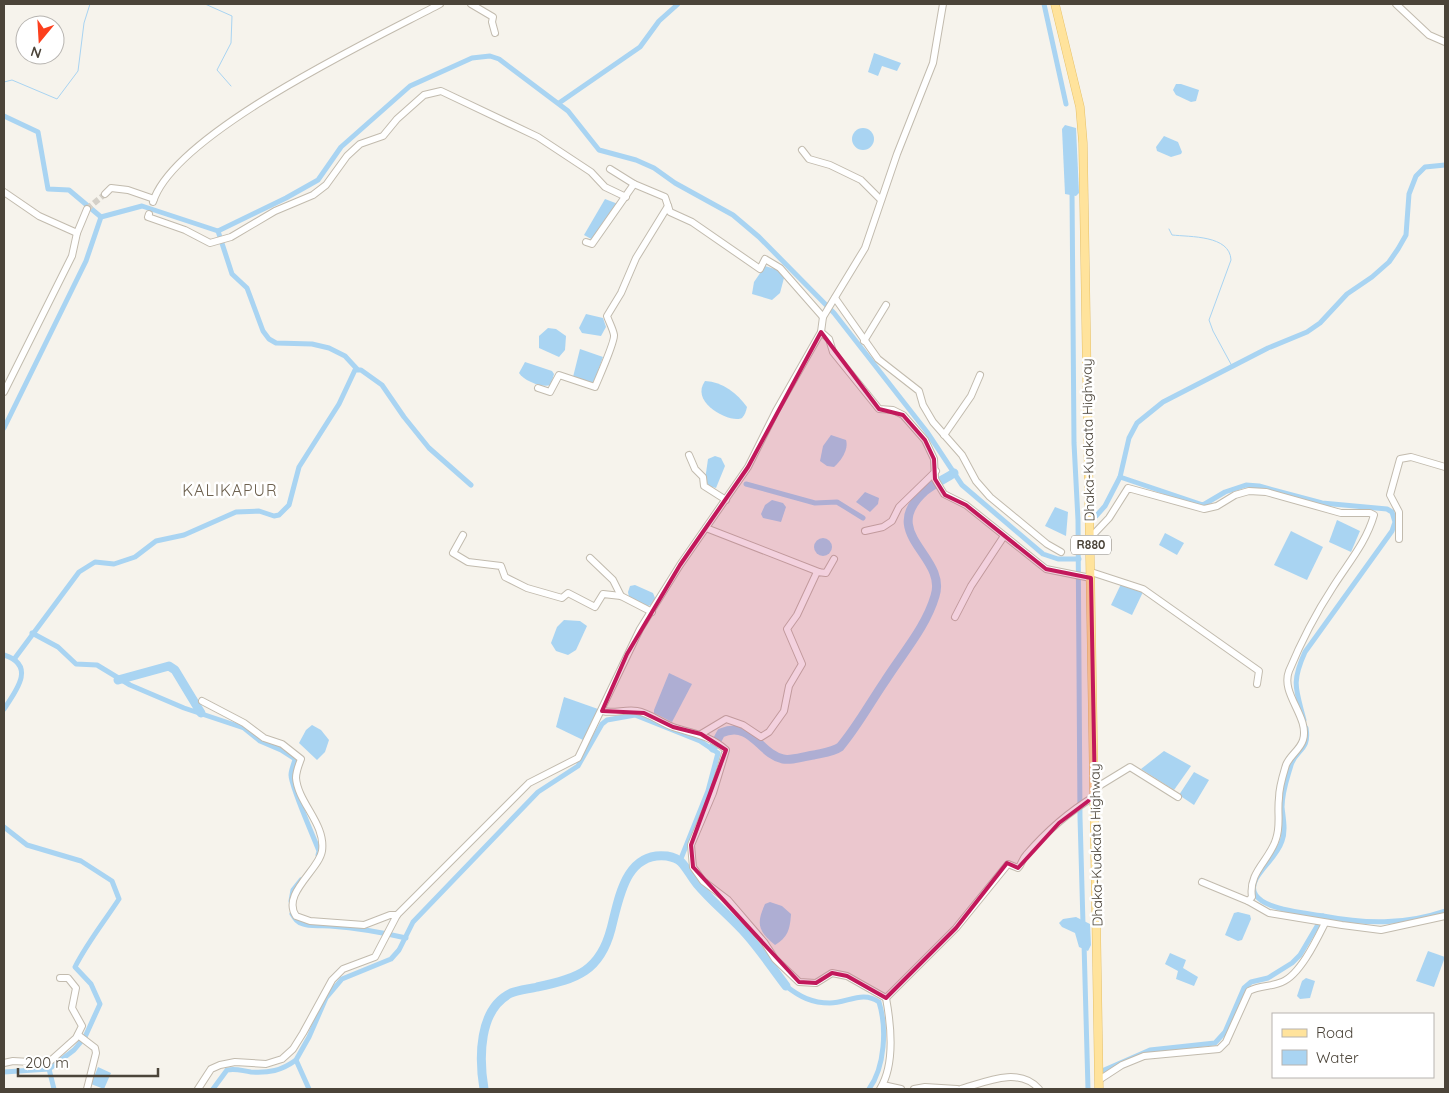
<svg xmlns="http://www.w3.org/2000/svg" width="1449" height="1093" viewBox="0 0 1449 1093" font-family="Quicksand,sans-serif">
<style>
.water{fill:#a9d4f2}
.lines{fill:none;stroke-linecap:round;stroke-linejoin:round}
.stream{stroke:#a9d4f2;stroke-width:1}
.canal{stroke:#a9d4f2;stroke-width:5}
.river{stroke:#a9d4f2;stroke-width:9}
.minor-tunnel{stroke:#d4d0c8;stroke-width:6;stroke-dasharray:6 3;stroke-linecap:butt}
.minor-casing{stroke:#c2bbae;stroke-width:8}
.major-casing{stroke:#e6c16a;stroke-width:9}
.minor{stroke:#fff;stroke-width:6}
.major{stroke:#ffe39c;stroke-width:8}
.marked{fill:#c2185b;fill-opacity:0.2;stroke:#c2185b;stroke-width:4;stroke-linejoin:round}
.labels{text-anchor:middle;stroke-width:5;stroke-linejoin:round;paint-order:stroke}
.shield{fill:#fff;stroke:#817c74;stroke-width:1}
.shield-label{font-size:12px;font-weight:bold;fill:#4b4439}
.street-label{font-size:14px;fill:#4b4439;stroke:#fff}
.quarter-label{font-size:16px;letter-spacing:1px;fill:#6e6250;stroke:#fff}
</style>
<rect width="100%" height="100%" fill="#f6f3ec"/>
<g class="water">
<polygon points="874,53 901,63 897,71 882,66 878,76 868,72"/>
<polygon points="1176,84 1181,84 1199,90 1196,101 1191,102 1176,95 1173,90"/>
<polygon points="1065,125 1076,128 1079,193 1076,196 1065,194 1062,129"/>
<circle cx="863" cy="139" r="11"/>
<polygon points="1164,136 1178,142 1182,152 1181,154 1171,157 1157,151 1156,147"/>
<polygon points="605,199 618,204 593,240 584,235"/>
<polygon points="765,266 778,270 784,278 780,293 772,300 752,294 754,282"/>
<polygon points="586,314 603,318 606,327 601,336 582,333 579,328"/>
<polygon points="548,328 556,329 566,336 565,350 559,357 539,348 539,336"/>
<polygon points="580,349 603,357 593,385 573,377"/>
<path d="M 525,362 L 552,371 L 554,374 L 551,385 C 542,388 524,381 519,373 Z"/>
<path d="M 705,381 C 723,382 737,393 747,407 C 746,411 745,415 742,418 C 731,424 689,403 705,381 Z"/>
<path d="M 831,435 L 846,440 C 849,449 841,461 834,467 L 827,466 L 820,461 L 823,446 Z"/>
<polygon points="715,456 721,458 725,466 716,488 709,486 705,480 708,459"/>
<polygon points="865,492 879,498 878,504 870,512 856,502"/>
<polygon points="772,500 783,503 786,507 781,522 763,518 761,514 765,505"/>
<polygon points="1055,507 1068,512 1066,536 1045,526"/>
<polygon points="1337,520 1360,531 1351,552 1329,542"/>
<polygon points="1291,531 1323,547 1307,580 1274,565"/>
<polygon points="1165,533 1184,543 1177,555 1159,545"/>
<circle cx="823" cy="547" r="9"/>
<polygon points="1122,582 1143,592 1132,615 1111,605"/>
<polygon points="635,585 653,593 655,598 654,604 648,606 629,597 628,592 630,586"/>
<polygon points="564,620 580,621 587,626 576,650 568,655 556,651 551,643 557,627"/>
<polygon points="669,673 692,684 672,722 654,713 654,710"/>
<polygon points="564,697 598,709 583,740 556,727"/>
<polygon points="312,725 321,730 329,740 325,752 317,760 299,743 306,730"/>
<polygon points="1164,751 1191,766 1174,790 1141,769"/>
<polygon points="1194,772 1209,780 1194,805 1179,795"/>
<path d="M 770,902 L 782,906 L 791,914 C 790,929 788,937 775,945 C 758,931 756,924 765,904 Z"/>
<polygon points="1238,912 1250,915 1251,919 1242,940 1238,941 1225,935 1234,913"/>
<polygon points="1076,917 1090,924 1091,945 1088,951 1079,947 1075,933 1062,927 1059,923 1063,919"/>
<polygon points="1428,951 1445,957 1434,987 1416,981"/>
<polygon points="1170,953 1186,960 1183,968 1198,977 1194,986 1176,979 1178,971 1165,964"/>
<polygon points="1306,978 1315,981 1310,998 1300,999 1297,996 1302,981"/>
<polygon points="98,1067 111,1073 104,1089 91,1084"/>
</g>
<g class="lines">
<g class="stream">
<polyline points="205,4 232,16 231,43 217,70 231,86"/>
<polyline points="4,82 12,80 57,99 78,71 84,23 90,4"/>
<path d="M 1169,229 L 1172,235 C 1190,237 1230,235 1231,260 L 1209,320 L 1213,331 L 1232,366"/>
</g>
<g class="canal">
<polyline points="1044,4 1066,104"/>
<polyline points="559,103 640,47 659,21 678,4"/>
<polyline points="4,116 38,132 48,189 69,190 101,217"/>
<polyline points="1072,191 1074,443 1078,520 1080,817 1083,924"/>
<polyline points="218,231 232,274 247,288 263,331 269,339 276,343 312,344 329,348 345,356 357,369"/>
<polyline points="4,428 86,261 101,217 142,206 218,231 286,198 318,180 341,147 410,86 472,58 490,56 499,59 568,111 599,150 636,160 654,168 675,183 733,215 759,237 834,313 927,432 962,485 1043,554 1058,559 1079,559"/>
<path d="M 1120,477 L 1203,505 L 1225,492 L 1246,485 L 1259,486 L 1322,503 L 1387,509 L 1392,512 L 1395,522 L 1392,531 L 1305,652 C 1291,683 1296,689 1304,720"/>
<polyline points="746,484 815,503 837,502 863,518"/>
<polyline points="1096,516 1105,506 1120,477 1129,438 1137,423 1163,402 1268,348 1307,332 1320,323 1347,294 1372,277 1389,262 1398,249 1406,235 1409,194 1416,176 1425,167 1445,165"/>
<path d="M 32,633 L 58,647 L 76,664 L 97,665 L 130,685 L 184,708 L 244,728 L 260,741 L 281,750 L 295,759 C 294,764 291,770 291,775 C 291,787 313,835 319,851 L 318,855"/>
<path d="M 4,655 C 36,665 17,690 4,709"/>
<polyline points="15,658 79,572 95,562 114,564 135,557 156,541 184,535 236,512 259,511 274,516 279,515 289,505 299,467 339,404 355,370 361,370 382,385 404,417 429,448 471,485"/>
<path d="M 1306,728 C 1310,751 1296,749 1291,765 C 1287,779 1282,792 1282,807 C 1283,818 1286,830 1282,841 C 1277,856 1264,865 1256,879 C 1240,909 1306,913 1323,916"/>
<path d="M 4,827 L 27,845 L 81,861 L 112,881 L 119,899 C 104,922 87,943 75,967 L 91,984 L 100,1004 L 85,1037 L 74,1050 L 49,1069 L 4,1072"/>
<polyline points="291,901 293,890 301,880"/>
<path d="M 292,914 C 295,919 297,922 303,924 C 310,927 322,925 330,926 C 356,928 381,932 406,938"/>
<polyline points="1084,943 1088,1089"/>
<path d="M 786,986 C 800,997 812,1003 830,1003 C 847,1003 863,990 879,1002 C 887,1028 885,1067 869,1089"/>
<polyline points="49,1069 54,1089"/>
<path d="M 1102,1071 L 1150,1050 L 1215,1043 L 1225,1032 L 1244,988 L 1251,982 L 1268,978 L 1292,963 L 1300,955 L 1323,916 C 1365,924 1404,925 1445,911"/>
<path d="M 213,1089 L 227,1070 C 237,1068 242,1071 251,1072 C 269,1073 281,1071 296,1060"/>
<polyline points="309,1089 296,1060 309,1037 326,998 342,979 391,959 399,950 413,922 538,792 578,766 602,724 607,720 635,715 700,741 718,753 708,791 680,861"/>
</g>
<g class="river">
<polyline points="118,680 169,666 175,670 201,713"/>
<path d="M 713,748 L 721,733 C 752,720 759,754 783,759 C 792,761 804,756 814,755 C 822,753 833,752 840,747 C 857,727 870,703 885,681 C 902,654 926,627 935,596 C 948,556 877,534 925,491 C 933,484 945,479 954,473"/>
<path d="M 484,1089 C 479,1059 478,1009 511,993 C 519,990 529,989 537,987 C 577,979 600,971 611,929 C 619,899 625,851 667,856 C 672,857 678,859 681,862 C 687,868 691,877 697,884 C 712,902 731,917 747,935 C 761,951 773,969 786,986"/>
</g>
<polyline class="minor-tunnel" points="87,209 105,194"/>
<defs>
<g id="minor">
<polyline points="471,4 493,17 492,22 495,33"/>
<polyline points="943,4 933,63 897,154 865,248 823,317 821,332 829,339 833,352 879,409 893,410 903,415 925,440 934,459 935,479 944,494 966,505 1046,569 1091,578"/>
<polyline points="1396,4 1429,35 1445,42"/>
<polyline points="802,150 809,159 830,165 861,180 881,200"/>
<polyline points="610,169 634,184 665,197 670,212 692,222 760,269 765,259 780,268 823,317"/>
<polyline points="4,192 39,216 77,233 87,209"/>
<polyline points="105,194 111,188 128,190 154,199"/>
<path d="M 153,202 C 174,133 374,39 440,4"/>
<polyline points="149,214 148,217 185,230 210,243 231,237 275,211 313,195 326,185 347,156 360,144 383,136 397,119 424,95 441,91 538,137 591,172 605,187 626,197"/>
<polyline points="586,242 592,244 634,184"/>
<polyline points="835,298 878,359 919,391 923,405 933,422 962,455 976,481 990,497 1047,544 1061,552"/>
<polyline points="864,341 886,305"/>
<path d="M 538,388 L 550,392 L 559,375 L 595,387 C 599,377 615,342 614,335 C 613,329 609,322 607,316 L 621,293 L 636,258 L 668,206"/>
<polyline points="4,392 72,256 77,233"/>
<polyline points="944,435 971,396 980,375"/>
<polyline points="689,455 695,469 703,477 704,486 726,500"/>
<polyline points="706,528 819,572"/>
<polyline points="865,531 883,527 892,521 899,507 936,471"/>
<polyline points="463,535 453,553 468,562 501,566 505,577 527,588 562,598 568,593 595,607 603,594 621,596 652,612"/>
<path d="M 1090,538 L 1109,518 L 1128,488 L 1204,509 L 1217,506 L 1235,495 L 1249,491 L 1266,492 L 1341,513 L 1370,513 L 1374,515 C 1366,543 1348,563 1333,587 C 1316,613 1301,642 1289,671 C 1280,694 1310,717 1303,740 C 1300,750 1290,755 1286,765 C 1283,775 1279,787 1279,798 C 1277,812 1281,825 1276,839 C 1270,860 1248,872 1252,897 L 1248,901"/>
<polyline points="1399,539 1399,512 1390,495 1400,459 1411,457 1445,467"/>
<polyline points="590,558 613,580 621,596"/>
<polyline points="1091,572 1143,589 1259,671 1257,684"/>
<polyline points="955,617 971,586 1004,536"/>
<path d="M 202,701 L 244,723 L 264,738 L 282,744 L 301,759 C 299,764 296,772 296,778 C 298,803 326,824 322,851 C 319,870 281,894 296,916 L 310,921 L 364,925 L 390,915 L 397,915"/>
<path d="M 602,711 C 614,714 625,709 637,711 C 650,713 661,723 673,727 C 693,734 710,735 726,750 L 713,793 L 691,845 L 693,867 L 703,881 L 728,900 L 764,942 L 775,959 L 799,982 L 816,983 L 832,973 L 847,976 L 886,998 C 891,1025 895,1065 880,1089"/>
<polyline points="701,734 726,719 743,725 761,737 769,732 784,711 789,686 802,664 787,629 797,615 817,572 826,573 834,559"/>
<polyline points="1094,789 1130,767 1178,797"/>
<polyline points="1202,882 1248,901 1269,913 1342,925 1381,930 1445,916"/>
<path d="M 886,998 L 956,928 L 1008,864 L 1018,868 C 1022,864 1022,859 1026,855 C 1045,833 1070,811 1095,796"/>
<polyline points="78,1035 95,1048 96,1053 87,1089"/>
<polyline points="4,1063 13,1061 48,1063 76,1038 82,1026 72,1008 76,988 68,978 60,978"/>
<path d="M 1099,1080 L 1122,1065 L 1144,1056 L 1219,1049 L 1226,1042 L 1249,991 C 1260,985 1271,987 1282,982 C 1300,975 1317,939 1325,923"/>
<polyline points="883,1085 901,1089"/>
<polyline points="198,1089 211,1069 220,1065 235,1062 266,1064 282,1059 293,1049 303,1033 332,980 343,969 375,957 397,915 529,783 578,758 640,629 680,565 748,467 776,411 821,332"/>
<polyline points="914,1089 925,1087 957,1089"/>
<path d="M 961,1089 C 985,1082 1019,1066 1039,1089"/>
</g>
<polyline id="major" points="1055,4 1080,107 1083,143 1099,1089"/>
</defs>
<use href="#minor" class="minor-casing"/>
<use href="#major" class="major-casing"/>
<use href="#minor" class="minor"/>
<use href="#major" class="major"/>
</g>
<path class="marked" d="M 821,332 L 879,409 L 903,415 L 925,440 L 934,459 L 935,479 L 945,495 L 966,505 L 1046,569 L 1091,578 L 1095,796 L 1059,823 L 1018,868 L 1007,863 L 956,928 L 886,998 L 847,976 L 832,973 L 816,983 L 799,982 L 693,867 L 691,845 L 726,750 L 701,734 L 673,727 L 644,713 L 602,711 L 627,654 L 680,565 L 748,467 Z"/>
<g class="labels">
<rect class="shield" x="1071" y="535.5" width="40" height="19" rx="4"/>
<g class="shield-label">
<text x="1091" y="549">R880</text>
</g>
<g class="street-label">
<text transform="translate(1088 440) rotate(-91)" y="5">Dhaka-Kuakata Highway</text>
<text transform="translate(1096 845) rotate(-91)" y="5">Dhaka-Kuakata Highway</text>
</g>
<g class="quarter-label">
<text x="230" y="496">KALIKAPUR</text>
</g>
</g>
<rect width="1449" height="1093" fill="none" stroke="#4b4439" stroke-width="10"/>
<rect x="1272" y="1013" width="162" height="65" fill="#ffffff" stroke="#b7b4b0"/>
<rect x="1282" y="1029" width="25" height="8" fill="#ffe39c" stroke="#b7b4b0"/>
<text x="1316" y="1038" font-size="15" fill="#4b4439">Road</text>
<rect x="1282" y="1050" width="25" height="15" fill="#a9d4f2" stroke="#b7b4b0"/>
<text x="1316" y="1063" font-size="15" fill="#4b4439">Water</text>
<g transform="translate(40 40) rotate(198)"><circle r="24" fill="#ffffff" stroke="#b7b4b0"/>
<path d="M0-4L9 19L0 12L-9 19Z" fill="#fc3f1d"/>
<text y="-8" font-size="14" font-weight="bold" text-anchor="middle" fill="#4b4439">N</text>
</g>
<path d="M18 1068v8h140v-8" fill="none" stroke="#4b4439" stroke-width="2.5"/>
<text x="25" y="1068" font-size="15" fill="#4b4439" stroke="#ffffff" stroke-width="4" paint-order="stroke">200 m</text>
</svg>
